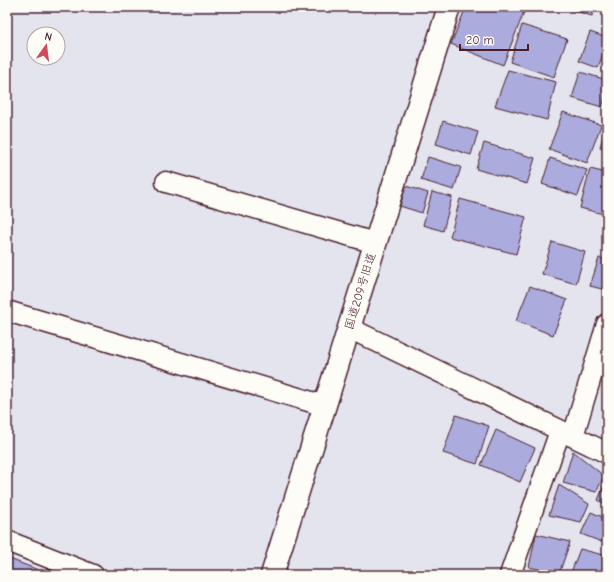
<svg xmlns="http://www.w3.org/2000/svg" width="614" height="582" viewBox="0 0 614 582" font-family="'Comic Neue','Klee One',sans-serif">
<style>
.building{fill:#abacdd;stroke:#4a1f2b}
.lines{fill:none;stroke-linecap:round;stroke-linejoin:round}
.minor-casing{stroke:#4a1f2b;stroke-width:23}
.tertiary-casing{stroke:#4a1f2b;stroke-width:25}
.minor{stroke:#fdfcf7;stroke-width:20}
.tertiary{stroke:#fdfcf7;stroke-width:22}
.labels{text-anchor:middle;stroke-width:3.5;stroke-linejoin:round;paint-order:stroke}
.street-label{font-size:12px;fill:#4a1f2b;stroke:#fdfcf7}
</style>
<rect width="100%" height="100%" fill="#e4e4ef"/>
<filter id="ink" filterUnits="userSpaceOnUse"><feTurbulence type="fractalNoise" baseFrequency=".025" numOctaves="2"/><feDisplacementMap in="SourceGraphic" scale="8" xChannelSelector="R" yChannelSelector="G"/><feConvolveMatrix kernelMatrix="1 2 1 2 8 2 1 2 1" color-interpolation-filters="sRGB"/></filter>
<g filter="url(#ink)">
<g class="building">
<polygon points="466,7 526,7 503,65 451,44"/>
<polygon points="565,7 594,7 592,16 565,8"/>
<polygon points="522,25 567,39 554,77 510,62"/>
<polygon points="590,32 607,38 607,42 598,68 579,61"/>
<polygon points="508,70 556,82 547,120 495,106"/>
<polygon points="580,72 607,80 607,92 602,107 572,98"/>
<polygon points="563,112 601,125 587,163 549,149"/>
<polygon points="443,121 478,132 471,155 436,144"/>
<polygon points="605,129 607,130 607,149 600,147"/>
<polygon points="484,143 535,158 527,184 476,169"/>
<polygon points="428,157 461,167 454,190 421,180"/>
<polygon points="550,158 587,170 578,196 542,184"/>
<polygon points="590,169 607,173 607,215 580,208"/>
<polygon points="406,186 428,193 422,213 400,206"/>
<polygon points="432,192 452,197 443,231 423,225"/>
<polygon points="460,199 526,217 516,254 450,237"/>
<polygon points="552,242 585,252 576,284 542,274"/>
<polygon points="599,258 607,260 606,290 590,286"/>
<polygon points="530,286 567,300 553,335 516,321"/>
<polygon points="456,415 489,426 477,464 443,453"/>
<polygon points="496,430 535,448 520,482 481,465"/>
<polygon points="573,451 604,476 596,492 563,483"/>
<polygon points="607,478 607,505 598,500"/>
<polygon points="559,485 589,504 581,522 549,515"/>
<polygon points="591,512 607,519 607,544 581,534"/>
<polygon points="536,534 570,542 559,574 529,567"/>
<polygon points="580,549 607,556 607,563 603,575 570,575"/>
<polygon points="7,558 41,571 40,575 7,575"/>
</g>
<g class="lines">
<defs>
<g id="minor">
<polyline points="166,182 375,243"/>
<polyline points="7,311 325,406"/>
<polyline points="349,328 607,453"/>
<polyline points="573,436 607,324"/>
<polyline points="7,541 93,575"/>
<polyline points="510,575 560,431"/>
</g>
<polyline id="tertiary" points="272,575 449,7"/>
</defs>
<use href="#minor" class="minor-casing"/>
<use href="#tertiary" class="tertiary-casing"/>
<use href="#minor" class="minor"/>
<use href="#tertiary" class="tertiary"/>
</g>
</g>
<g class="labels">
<g class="street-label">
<text transform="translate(360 291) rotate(-73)" y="4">国道209号旧道</text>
</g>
</g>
<rect width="614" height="582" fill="none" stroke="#fdfcf7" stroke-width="24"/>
<rect x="12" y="12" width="590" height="558" fill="none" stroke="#4a1f2b" stroke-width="1.5" filter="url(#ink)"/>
<g transform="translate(46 46) rotate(14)"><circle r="19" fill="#fdfcf7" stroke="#b5a4a5"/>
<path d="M0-3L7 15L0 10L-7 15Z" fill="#d1495b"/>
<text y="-6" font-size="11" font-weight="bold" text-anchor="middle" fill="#4a1f2b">N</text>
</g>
<path d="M460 44v6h68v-6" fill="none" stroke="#4a1f2b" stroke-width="2"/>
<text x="466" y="44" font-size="12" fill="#4a1f2b" stroke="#fdfcf7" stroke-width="3" paint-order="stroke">20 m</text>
</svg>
